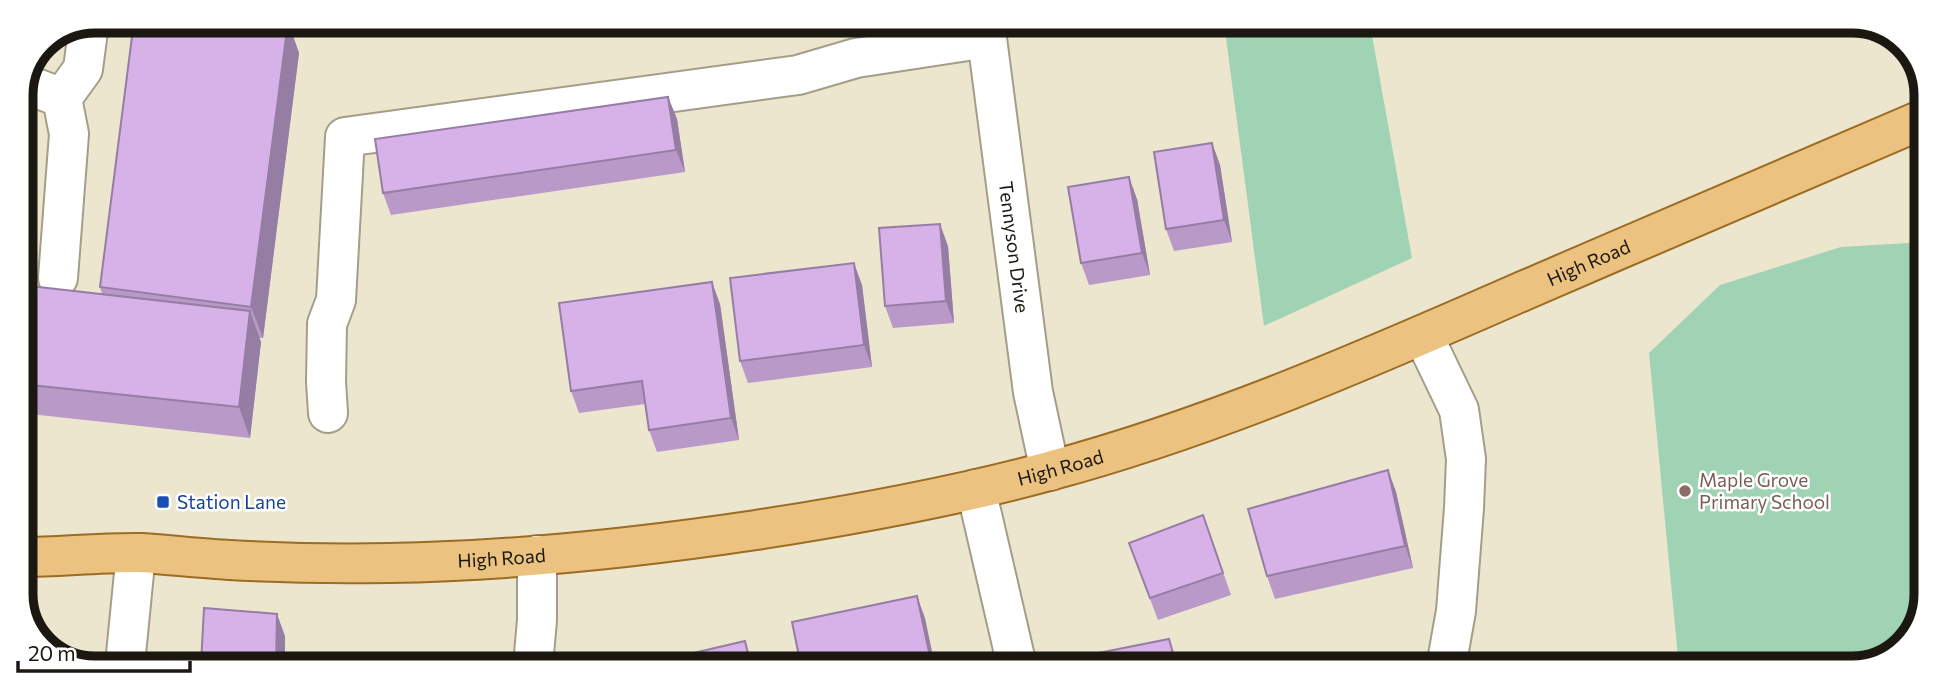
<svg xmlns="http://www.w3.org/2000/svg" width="1947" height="689" viewBox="0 0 1947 689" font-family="Commissioner,sans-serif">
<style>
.green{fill:#a0d3b4}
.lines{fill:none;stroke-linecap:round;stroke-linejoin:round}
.minor-casing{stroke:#a49e88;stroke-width:42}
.major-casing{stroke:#9b6c22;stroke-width:42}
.minor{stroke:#fff;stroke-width:38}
.major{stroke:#ecc280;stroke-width:38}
.wall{fill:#b899c8}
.shaded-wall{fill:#967da3}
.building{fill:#d6b2e9;stroke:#967da3;stroke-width:2}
.education-dot{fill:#8d6e63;stroke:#fff;stroke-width:2.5}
.transit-dot{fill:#1a4fb4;stroke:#fff;stroke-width:2.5}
.labels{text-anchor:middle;stroke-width:5;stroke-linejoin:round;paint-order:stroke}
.street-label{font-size:19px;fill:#1a1810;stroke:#fff}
.education-label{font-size:19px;fill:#785e54;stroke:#fff;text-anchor:start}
.transit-label{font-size:19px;fill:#164399;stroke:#fff;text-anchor:start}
.rim{fill:none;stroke:#1a1810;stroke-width:9}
</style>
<rect width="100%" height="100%" fill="#ece6cf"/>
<g class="green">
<polygon points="1224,23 1370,24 1412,258 1264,326"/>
<polygon points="1925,242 1922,617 1897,653 1852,668 1679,668 1649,353 1720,285 1841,247"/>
</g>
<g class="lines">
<defs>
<g id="minor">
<path id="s1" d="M 985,23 L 1033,392 L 1050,471"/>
<polyline points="24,85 31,86 62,98 69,134 58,278"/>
<polyline points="62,98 83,69 89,23"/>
<polyline points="1423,335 1459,410 1466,459 1464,508 1456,611 1446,667"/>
<polyline points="328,413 326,382 327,324 336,300 345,137 798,75 856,58 987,38"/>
<polyline points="976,489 1017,666"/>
<polyline points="125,664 136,553"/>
<polyline points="533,665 537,620 537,555"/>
</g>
<g id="major">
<path id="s2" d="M 21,557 C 61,557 101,552 141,553 C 170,555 200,558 230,560 C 283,563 336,564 389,563 C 512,561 635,548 756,530 C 854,515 953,497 1049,471 C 1213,427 1368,359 1523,291 C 1657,233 1791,176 1926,118"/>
</g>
</defs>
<use href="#minor" class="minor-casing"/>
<use href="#major" class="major-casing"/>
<use href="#minor" class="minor"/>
<use href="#major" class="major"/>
</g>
<g class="wall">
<polygon points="288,22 299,53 263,338 259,338 261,342 250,438 21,413 21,285 102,294 100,287"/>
<polygon points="668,97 677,119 685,172 391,215 383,193"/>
<polygon points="1212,143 1220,165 1232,242 1174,251 1166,229"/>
<polygon points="1137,199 1150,275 1089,285 1081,263"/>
<polygon points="948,246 954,323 893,328 885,306"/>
<polygon points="862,285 872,367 748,383 740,361"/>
<polygon points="720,304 739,440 657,452 649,430 645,404 579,413 571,391"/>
<polygon points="1388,470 1396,492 1413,568 1275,599 1267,576"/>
<polygon points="1203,515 1231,595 1158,620 1129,543"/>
</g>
<g class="shaded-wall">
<polygon points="288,22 299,53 263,338 251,307"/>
<polygon points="668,97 677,119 685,172 676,150"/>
<polygon points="1212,143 1220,165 1232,242 1224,220"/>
<polygon points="1129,177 1137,199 1150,275 1142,253"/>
<polygon points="940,224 948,246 954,323 946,301"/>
<polygon points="854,263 862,285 872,367 864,345"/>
<polygon points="712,282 720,304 739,440 731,418"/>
<polygon points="250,311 261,342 250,438 239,407"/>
<polygon points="1388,470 1396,492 1413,568 1405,546"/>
<polygon points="917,596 925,618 935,666 932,666"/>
<polygon points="277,614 285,636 285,665 276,665"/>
<polygon points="745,641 753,666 751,666"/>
</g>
<g class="building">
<polygon points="134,21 280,21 288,22 251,307 100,287"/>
<polygon points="668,97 676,150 383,193 375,139"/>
<polygon points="1212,143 1224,220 1166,229 1154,152"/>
<polygon points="1129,177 1142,253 1081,263 1068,187"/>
<polygon points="940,224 946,301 885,306 879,228"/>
<polygon points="854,263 864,345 740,361 730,278"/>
<polygon points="712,282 731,418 649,430 642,381 571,391 559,303"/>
<polygon points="21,285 250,311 239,407 21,384"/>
<polygon points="1388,470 1405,546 1267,576 1248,509"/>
<polygon points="1203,515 1223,573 1150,598 1129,543"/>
<polygon points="917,596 932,666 801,666 792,622"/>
<polygon points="204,608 277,614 276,665 201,664"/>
<polygon points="1169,639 1177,667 1101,666 1098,653"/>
<polygon points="745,641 751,666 642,665"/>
</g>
<circle class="education-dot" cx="1685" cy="491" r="7"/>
<rect class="transit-dot" x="156" y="495" width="14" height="14" rx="3.5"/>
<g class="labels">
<g class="street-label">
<text dy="7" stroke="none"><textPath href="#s1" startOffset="226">Tennyson Drive</textPath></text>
<text dy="7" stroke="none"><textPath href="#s2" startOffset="1615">High Road</textPath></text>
<text dy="7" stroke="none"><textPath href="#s2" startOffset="1048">High Road</textPath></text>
<text dy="7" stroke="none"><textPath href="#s2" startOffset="481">High Road</textPath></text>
</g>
<g class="education-label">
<text x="1699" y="487">Maple Grove<tspan x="1699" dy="22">Primary School</tspan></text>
</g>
<g class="transit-label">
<text x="177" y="509">Station Lane</text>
</g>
</g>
<path d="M0 0H1947V689H0ZM95 33H1852A62 62 0 0 1 1914 95V594A62 62 0 0 1 1852 656H95A62 62 0 0 1 33 594V95A62 62 0 0 1 95 33Z" fill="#fff" fill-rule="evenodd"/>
<path class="rim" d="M95 33H1852A62 62 0 0 1 1914 95V594A62 62 0 0 1 1852 656H95A62 62 0 0 1 33 594V95A62 62 0 0 1 95 33Z"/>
<path d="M18 661v10h172v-10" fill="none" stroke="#1a1810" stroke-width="3.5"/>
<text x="28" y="661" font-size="21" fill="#1a1810" stroke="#ffffff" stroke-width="5" paint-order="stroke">20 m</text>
</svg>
